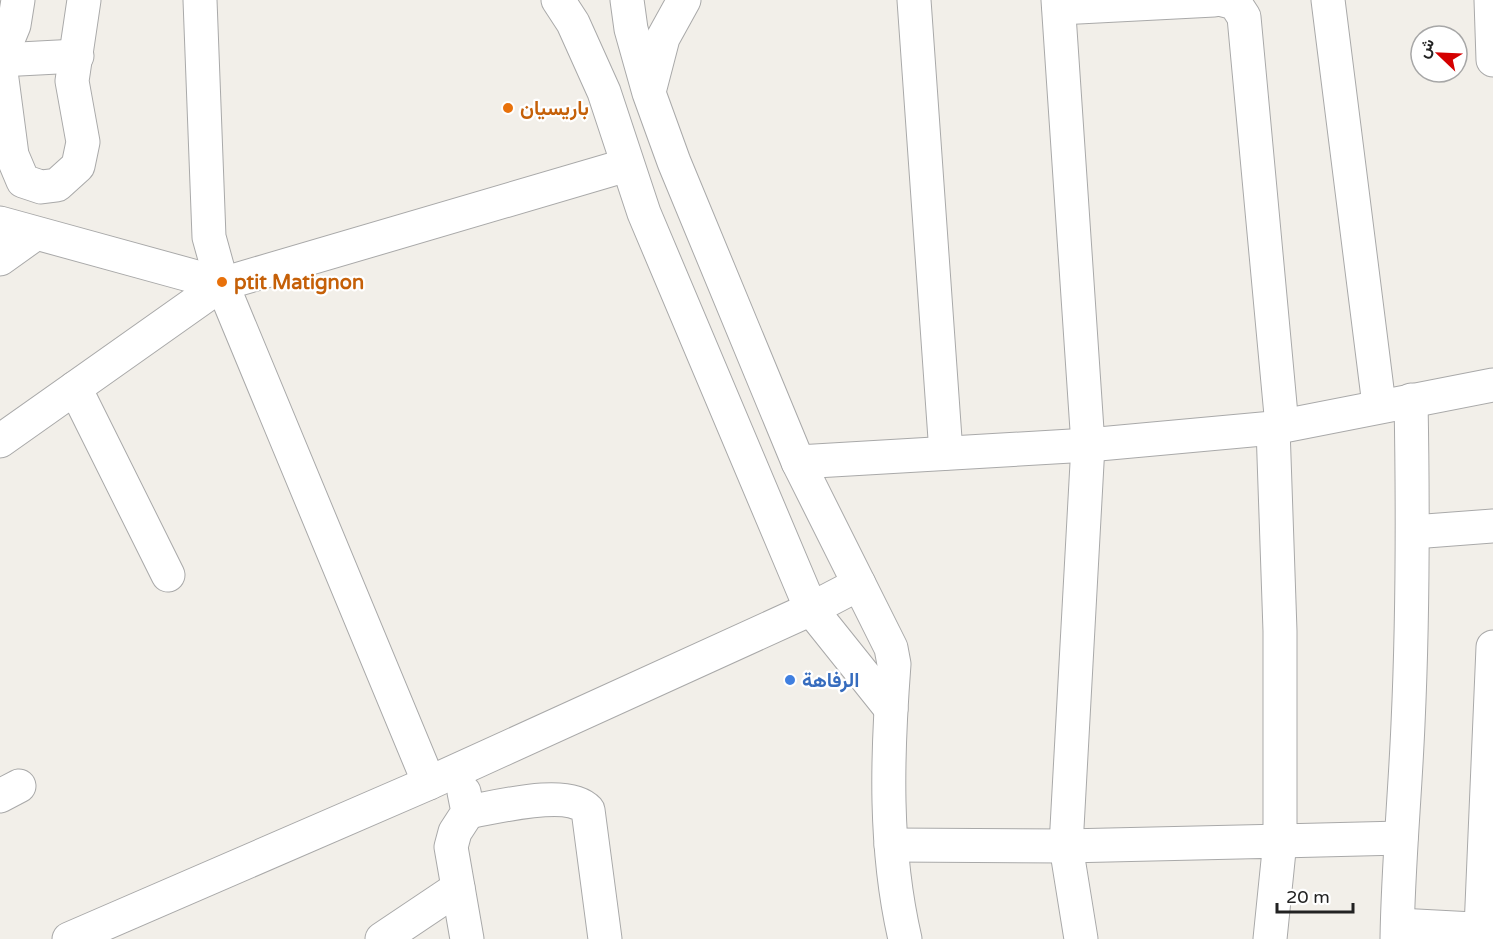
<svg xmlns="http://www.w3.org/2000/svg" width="1493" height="939" viewBox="0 0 1493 939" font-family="'Varela Round',Vazirmatn,sans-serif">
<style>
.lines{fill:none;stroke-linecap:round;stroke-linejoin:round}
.minor-casing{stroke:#a9a9a9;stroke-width:35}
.minor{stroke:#fff;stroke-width:33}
.food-dot{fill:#e8710a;stroke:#fff;stroke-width:2}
.shop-dot{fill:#3f7fe0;stroke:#fff;stroke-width:2}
.labels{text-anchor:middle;stroke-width:4.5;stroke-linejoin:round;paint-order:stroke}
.food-label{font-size:20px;font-weight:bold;fill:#c56008;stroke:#fff;text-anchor:start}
.shop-label{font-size:20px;font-weight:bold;fill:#366cbe;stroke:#fff;text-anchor:start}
</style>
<rect width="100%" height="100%" fill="#f2efe9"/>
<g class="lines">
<defs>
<g id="minor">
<polyline points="200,0 209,237 222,284"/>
<polyline points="558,0 573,23 604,92 644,213 811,609 891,709"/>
<path d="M 627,0 L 631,29 L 649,93 L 674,162 L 798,462 L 891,648 L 894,664 C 887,756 884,848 905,939"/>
<polyline points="914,0 946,453"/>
<polyline points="1058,0 1088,445 1066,846 1081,939"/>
<polyline points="1223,0 1235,3 1244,17 1282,426"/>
<polyline points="1328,0 1379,405"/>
<polyline points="1491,0 1493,60"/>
<polyline points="1059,8 1214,0"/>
<polyline points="0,59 14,25 18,0"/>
<polyline points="0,60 77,56"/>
<polyline points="0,64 12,155 23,181 41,187 57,185 78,166 83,142 72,81 84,0"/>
<polyline points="650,88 663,38 684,0"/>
<polyline points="0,223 222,284 429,783"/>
<polyline points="0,259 35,234"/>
<polyline points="75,388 168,575"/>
<polyline points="1273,428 1280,631 1280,841 1401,838"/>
<polyline points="0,441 222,284 627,165"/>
<polyline points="798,462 1088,445 1273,428 1493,385"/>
<polyline points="1413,532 1493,526"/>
<polyline points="464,792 468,812 455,832 451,847 467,939"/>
<polyline points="0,796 19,786"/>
<path d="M 468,812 C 497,807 568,788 588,810 L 605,939"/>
<polyline points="891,845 1066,846 1280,841 1270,939"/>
<polyline points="1398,925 1493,930"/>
<polyline points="1481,929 1493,647"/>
<polyline points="69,939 429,783 811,609 859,584"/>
<polyline points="382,939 458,888"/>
<path d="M 1397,939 C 1398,867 1405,796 1408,724 C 1413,616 1413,508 1411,400"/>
</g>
</defs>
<use href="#minor" class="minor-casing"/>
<use href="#minor" class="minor"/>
</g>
<g class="food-dot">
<circle cx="508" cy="108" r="6"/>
<circle cx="222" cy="282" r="6"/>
</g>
<circle class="shop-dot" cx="790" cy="680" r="6"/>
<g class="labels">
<g class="food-label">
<text x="520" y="115">باريسيان</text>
<text x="234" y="289">ptit Matignon</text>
</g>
<g class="shop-label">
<text x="802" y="687">الرفاهة</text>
</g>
</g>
<g transform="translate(1439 54) rotate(293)"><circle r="28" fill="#ffffff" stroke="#a7a7a7" stroke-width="1.5"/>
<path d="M0-4.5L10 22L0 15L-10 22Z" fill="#d40000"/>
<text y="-9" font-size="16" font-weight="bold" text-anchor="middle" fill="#222222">ش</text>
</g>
<path d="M1277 903v9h76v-9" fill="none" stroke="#222222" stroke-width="3"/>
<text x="1286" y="903" font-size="18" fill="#222222" stroke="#ffffff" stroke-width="4.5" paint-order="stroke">20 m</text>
</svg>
